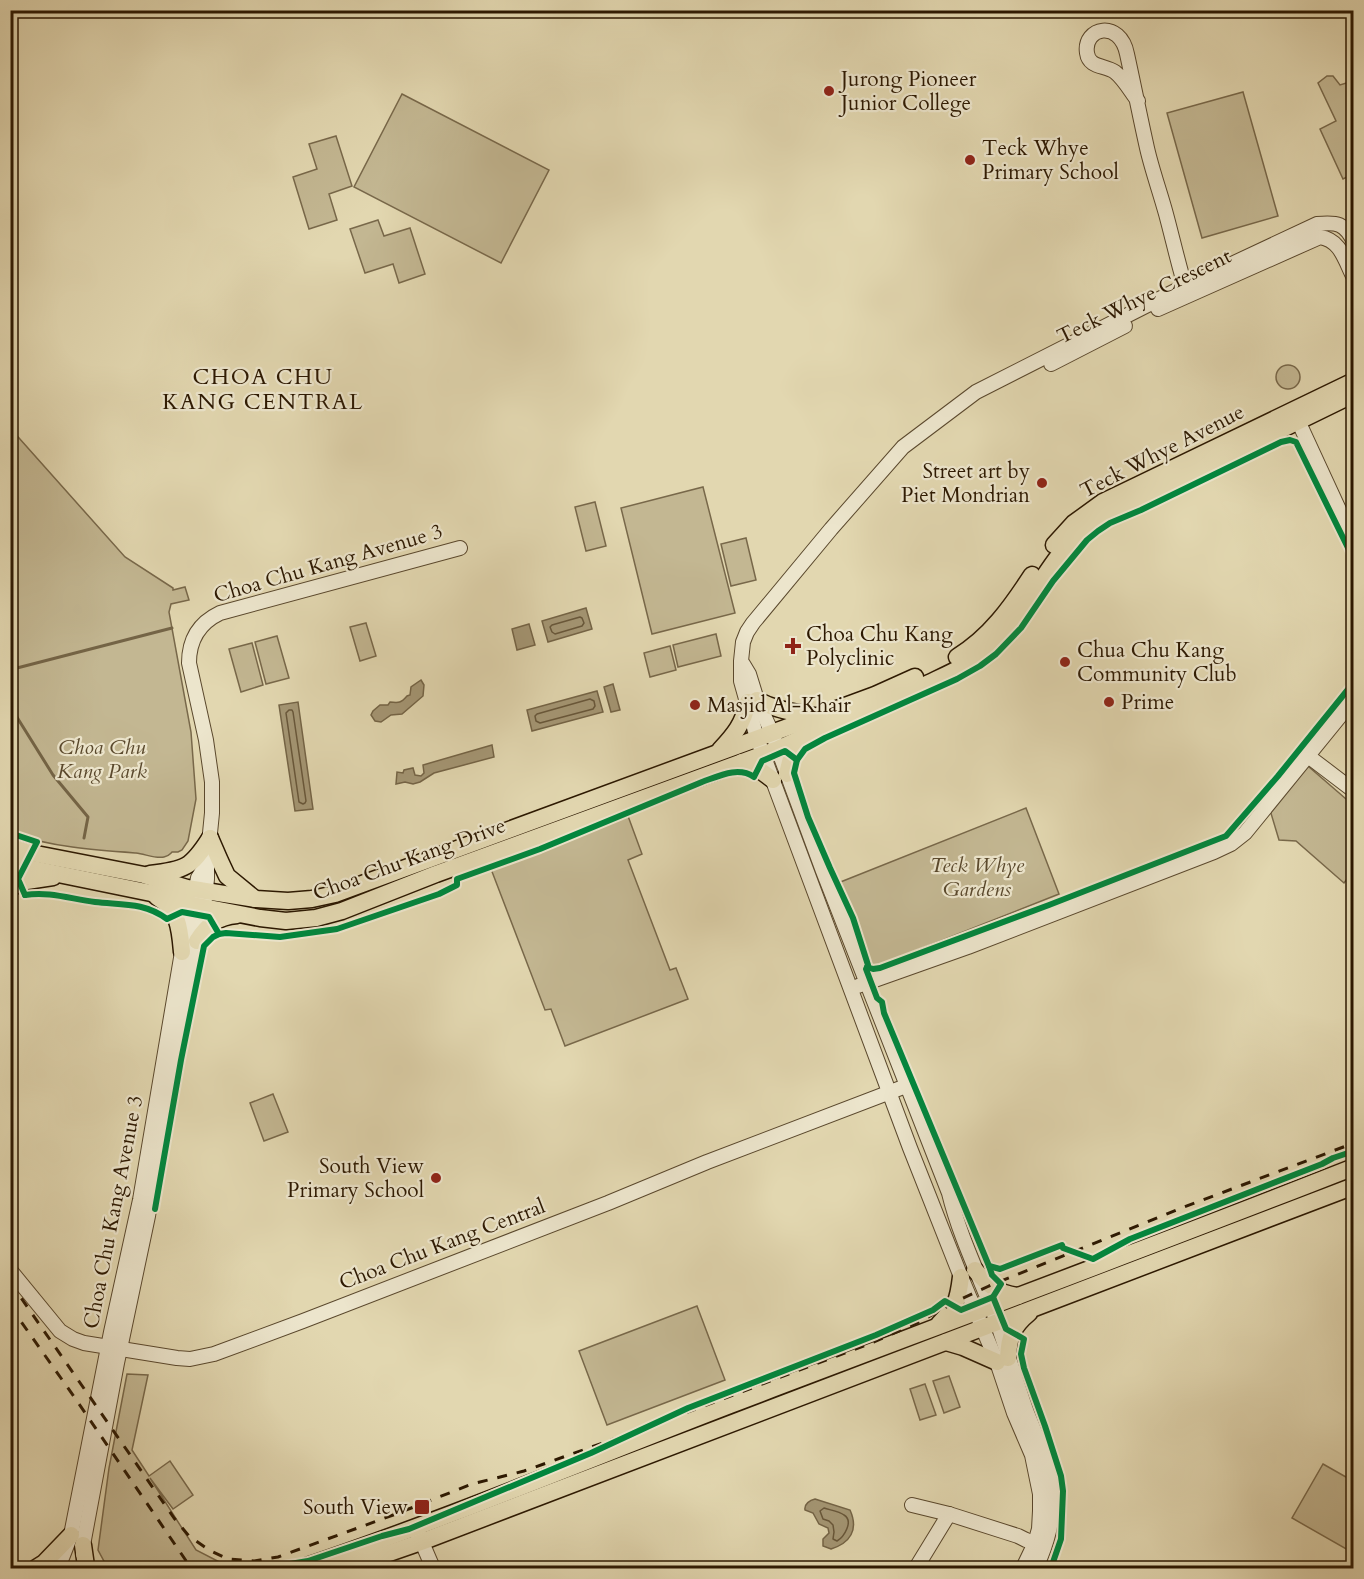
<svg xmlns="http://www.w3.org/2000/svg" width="1364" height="1579" viewBox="0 0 1364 1579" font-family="Cardo,serif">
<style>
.green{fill:#c3b792;stroke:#78684a;stroke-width:1.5}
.water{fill:#a49674;stroke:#746446;stroke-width:1.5}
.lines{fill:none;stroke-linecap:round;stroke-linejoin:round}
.shore{stroke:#68573a;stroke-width:1.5}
.stream{stroke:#746446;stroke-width:3}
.minor-casing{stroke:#5a482d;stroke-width:16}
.major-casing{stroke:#2c1801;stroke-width:19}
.minor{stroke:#ece5cc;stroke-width:14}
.major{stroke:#e2d7b0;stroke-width:16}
.rail{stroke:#2c1801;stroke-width:3;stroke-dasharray:10 10;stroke-linecap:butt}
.cycleway-casing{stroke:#ece5cc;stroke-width:10}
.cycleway{stroke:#00873e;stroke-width:6}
.poi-dot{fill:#8f2418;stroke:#ece5cc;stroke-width:2}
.labels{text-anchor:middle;stroke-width:4.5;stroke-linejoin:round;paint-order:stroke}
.poi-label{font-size:21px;fill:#2c1801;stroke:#ece5cc;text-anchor:start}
.street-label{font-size:21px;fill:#2c1801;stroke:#ece5cc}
.park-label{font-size:21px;font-style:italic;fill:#59482c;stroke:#ece5cc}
.neighbourhood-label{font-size:22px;letter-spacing:1.5px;fill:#2c1801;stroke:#ece5cc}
</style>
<rect width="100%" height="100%" fill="#e2d7b0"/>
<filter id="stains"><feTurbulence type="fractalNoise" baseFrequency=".00333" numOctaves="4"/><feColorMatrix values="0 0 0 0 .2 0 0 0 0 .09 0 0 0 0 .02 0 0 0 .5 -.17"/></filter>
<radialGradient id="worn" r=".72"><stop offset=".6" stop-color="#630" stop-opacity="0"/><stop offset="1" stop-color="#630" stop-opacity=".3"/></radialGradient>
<g class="green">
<polygon points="1327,76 1333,76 1340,85 1353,81 1353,174 1343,179 1320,129 1336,121 1318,83"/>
<polygon points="1243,92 1278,216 1202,238 1167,113"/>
<polygon points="402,94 549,170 501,263 354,187"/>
<polygon points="336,136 352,186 329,194 337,220 309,229 293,177 317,169 309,144"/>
<polygon points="378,220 384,236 410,228 425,274 399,283 393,264 365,273 350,229"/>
<circle cx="1288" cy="377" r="12"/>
<path d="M 11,429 L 125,557 L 173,588 L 173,590 L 185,587 L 189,600 L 171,604 L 169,612 L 191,732 L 196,799 L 188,841 L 182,850 L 178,852 L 172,852 C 169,855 169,856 164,857 C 156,859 145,854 136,853 C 94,850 51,847 11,833 Z"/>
<polygon points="703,487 735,613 652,634 621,508"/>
<polygon points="595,502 606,546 586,551 575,507"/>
<polygon points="746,538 756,580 731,586 721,544"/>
<polygon points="366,623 376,656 360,661 350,627"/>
<polygon points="716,634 721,656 678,667 673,645"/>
<polygon points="277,636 289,678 266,684 255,642"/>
<polygon points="252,643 263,685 241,692 229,649"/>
<polygon points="670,646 676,670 650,677 644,653"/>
<polygon points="1301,760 1353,805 1353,871 1344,883 1296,841 1279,840 1267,800"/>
<polygon points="1026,808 1059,894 872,968 838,883"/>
<polygon points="628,816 642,854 628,860 670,970 676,968 688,999 565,1046 551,1009 545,1010 491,869"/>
<polygon points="273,1094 288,1132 264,1141 250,1103"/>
<polygon points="697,1306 725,1380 607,1425 579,1351"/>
<polygon points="127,1374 148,1375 132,1450 149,1476 170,1461 193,1495 173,1509 150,1478 196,1550 231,1568 111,1568 105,1563 98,1550 109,1468"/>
<polygon points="949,1376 960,1407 944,1413 933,1381"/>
<polygon points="925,1384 936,1415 920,1420 910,1389"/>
<polygon points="1323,1464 1353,1481 1353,1541 1348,1550 1292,1518"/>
</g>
<g class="water">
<polygon points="586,608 592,629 548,642 542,621"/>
<polygon points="529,624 535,645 517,650 512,629"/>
<path d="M 421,680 L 424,685 L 423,696 L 402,714 L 391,715 L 381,722 L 375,721 L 371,715 L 373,711 L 380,705 L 388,705 L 390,702 C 399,703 401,703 407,696 L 410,695 L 411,687 Z"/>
<polygon points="613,684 620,710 611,712 604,687"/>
<polygon points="597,691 603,712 532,731 527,710"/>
<polygon points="298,702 313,809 295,811 279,705"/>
<polygon points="492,745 494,757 434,773 420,782 413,784 405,782 396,784 397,772 403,773 404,770 413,768 415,775 421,776 424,773 423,765"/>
<path d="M 815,1499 L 850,1510 C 859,1530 850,1543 831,1549 L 823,1546 L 823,1539 L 829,1533 L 828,1528 L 819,1524 L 813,1513 L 805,1510 C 804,1504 810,1500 815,1499 Z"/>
</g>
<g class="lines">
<g class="shore">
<polygon points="580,617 582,618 584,623 582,626 555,634 552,632 550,627 552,625"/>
<polygon points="590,699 594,701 595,706 593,709 540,723 536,721 535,716 537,714"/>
<polygon points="289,710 292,710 293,712 306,801 305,803 303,804 299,802 286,713"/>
<path d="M 824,1508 C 829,1510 839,1511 844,1515 C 854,1521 844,1537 837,1541 L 833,1539 L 834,1532 L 833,1525 L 829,1521 L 823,1519 L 820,1511 Z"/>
</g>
<g class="stream">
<polyline points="10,679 17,668 172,628"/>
<polyline points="10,706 53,775 88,817 84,838"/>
</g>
<defs>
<g id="minor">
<path d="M 1138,101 C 1131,92 1124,79 1115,72 C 1105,65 1089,68 1087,53 C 1083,27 1120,19 1127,54 C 1134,86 1140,117 1147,148 C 1152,170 1160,192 1166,214 C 1173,240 1179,267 1187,293"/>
<path d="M 1158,309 L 1320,237 C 1341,240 1345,261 1354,278"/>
<polyline points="1051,364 1125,326"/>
<polyline points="1294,412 1354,542"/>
<path d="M 743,664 L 749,674 L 757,700 L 772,733 L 823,871 L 949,1193 C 960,1238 981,1279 997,1322 C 1007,1351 1016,1381 1026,1410 C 1036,1436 1050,1465 1052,1493 C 1054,1521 1047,1543 1036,1568"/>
<polyline points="1308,756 1354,791"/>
<polyline points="10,877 21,855"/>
<polyline points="858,986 968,947 1214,852 1231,844 1245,833 1354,699"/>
<polyline points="10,1270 60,1331 73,1339 84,1343 177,1358 190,1359 214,1354 303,1321 608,1203 707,1162 906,1086"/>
<polyline points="912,1505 949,1514 1018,1536 1026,1540 1041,1545"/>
<polyline points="418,1533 433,1568"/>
<path d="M 83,1554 L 83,1545 L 117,1363 L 148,1216 L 187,989 L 204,907 L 207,879 L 207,863 L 212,813 L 212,782 L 206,740 L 189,663 C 189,640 199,623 220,613 L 460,548"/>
<polyline points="58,1568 71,1535 111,1332 140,1200 182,952 198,878 206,865"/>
<polyline points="916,1568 949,1514"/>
<path d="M 1023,1568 L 1035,1543 L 1039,1529 L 1040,1511 L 1040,1494 L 1032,1455 L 1014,1413 L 997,1362 L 961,1277 L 910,1148 L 757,738 L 741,681 L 741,661 L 743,642 L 747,632 L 753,623 L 831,529 L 903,447 L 976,392 L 1185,286 L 1317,224 C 1337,222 1345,223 1354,242"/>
</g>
<g id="major">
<polyline points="1054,545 1074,523 1103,502 1354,381"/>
<path d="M 957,657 C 990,637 1011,607 1032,575"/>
<path d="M 757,700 C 775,710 794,712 814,716"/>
<path d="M 720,750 C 735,734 743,724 748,702"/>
<polyline points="742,762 753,765 773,780"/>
<polyline points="787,774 791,758 801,737"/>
<polyline points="210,838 220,861 227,876 255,899"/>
<polyline points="10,846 31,853 144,875 187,888 256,899 288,901 312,899 335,894 875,695 915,677"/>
<path d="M 10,862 L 24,867 L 151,893 L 193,905 L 260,918 L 286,921 L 316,918 L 342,911 L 436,874 L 778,749 C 827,725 879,707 929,683 C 950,673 973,663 992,647 C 1021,621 1039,578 1065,548 C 1075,537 1087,528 1100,518 L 1354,394"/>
<path d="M 150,874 C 185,870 191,868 210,838"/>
<polyline points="10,889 20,882 53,877"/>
<path d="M 157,897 C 179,910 180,929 182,952"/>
<path d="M 197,941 C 208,924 217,917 237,915"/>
<path d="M 975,1270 C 989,1286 997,1293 1018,1296"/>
<path d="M 939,1324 C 956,1306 958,1302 961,1277"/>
<polyline points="946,1342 963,1347 997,1362"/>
<path d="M 1008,1358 C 1009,1337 1012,1327 1029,1313"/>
<polyline points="83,1545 86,1566 88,1568"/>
<polyline points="36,1568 44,1563 71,1535"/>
<path d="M 301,1568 C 446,1519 587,1460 730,1405 C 938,1326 1146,1249 1354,1167"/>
<polyline points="346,1568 421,1542 1354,1186"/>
</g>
</defs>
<use href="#minor" class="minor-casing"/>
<use href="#major" class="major-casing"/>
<use href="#minor" class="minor"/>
<use href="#major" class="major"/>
<g class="rail">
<polyline points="10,1282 174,1518 189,1536 209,1550 228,1559 254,1561 278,1557 396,1514 472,1484 524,1471 656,1424 874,1342 917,1323 961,1299 989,1286 1184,1207 1354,1143"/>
<polyline points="10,1306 75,1398 191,1568"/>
</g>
<defs>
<g id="cycleway">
<polyline points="10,833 37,842 18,879 25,895"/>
<path d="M 25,895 C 49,891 71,899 95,902 C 122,905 144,902 167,919 L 182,912 L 209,917 L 219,934"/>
<polyline points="867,967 873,969 880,968 1049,905 1226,836 1278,776 1354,682"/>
<path d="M 155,1209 L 181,1060 L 204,946 L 213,937 L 219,934 L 226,933 L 280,937 L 337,929 L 439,894 L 457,885 L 457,879 L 540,849 L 702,782 C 719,776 738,766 754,777 L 762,761 L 785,751 L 797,760"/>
<polyline points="989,1266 1000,1269 1062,1245 1063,1248 1093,1259 1130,1239 1322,1164 1333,1158 1354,1151"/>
<polyline points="266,1568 308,1561 382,1536 409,1529 591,1453 688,1408 876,1335 933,1310 945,1301 961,1310 993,1297"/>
<polyline points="1051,1568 1061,1539 1063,1491 1061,1476 1045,1426 1024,1368 1021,1354 1024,1339 1006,1329 993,1297 1001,1284 992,1275 989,1266 884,1013 882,1002 877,998 866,969 868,965 853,918 830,868 808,817 794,773 797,760 805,749 825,738 957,679 980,666 996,654 1021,628 1053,581 1087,540 1098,531 1110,523 1141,510 1281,442 1290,440 1296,442 1354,560"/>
</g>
</defs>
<use href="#cycleway" class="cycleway-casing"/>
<use href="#cycleway" class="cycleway"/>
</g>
<g class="poi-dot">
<circle cx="829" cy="91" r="6"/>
<circle cx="970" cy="160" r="6"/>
<circle cx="1042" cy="483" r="6"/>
<path d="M790 637h6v6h6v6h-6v6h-6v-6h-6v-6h6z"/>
<circle cx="1065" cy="662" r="6"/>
<circle cx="1109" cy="702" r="6"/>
<circle cx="695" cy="705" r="6"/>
<circle cx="436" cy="1178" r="6"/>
<rect x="414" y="1499" width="16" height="16" rx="3"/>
</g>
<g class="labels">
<g class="poi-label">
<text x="841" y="86">Jurong Pioneer<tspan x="841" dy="24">Junior College</tspan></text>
<text x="982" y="155">Teck Whye<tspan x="982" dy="24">Primary School</tspan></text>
<text x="1030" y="478" text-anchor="end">Street art by<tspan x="1030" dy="24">Piet Mondrian</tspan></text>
<text x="806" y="641">Choa Chu Kang<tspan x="806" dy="24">Polyclinic</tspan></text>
<text x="1077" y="657">Chua Chu Kang<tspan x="1077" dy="24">Community Club</tspan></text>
<text x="1121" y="709">Prime</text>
<text x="707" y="712">Masjid Al-Khair</text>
<text x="424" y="1173" text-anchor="end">South View<tspan x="424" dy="24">Primary School</tspan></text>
<text x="408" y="1514" text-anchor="end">South View</text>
</g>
<g class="street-label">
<text transform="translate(1144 296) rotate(-26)" y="7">Teck Whye Crescent</text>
<text transform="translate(1162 451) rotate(-27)" y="7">Teck Whye Avenue</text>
<text transform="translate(328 563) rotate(-16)" y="7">Choa Chu Kang Avenue 3</text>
<text transform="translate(409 859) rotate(-20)" y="7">Choa Chu Kang Drive</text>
<text transform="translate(113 1212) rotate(-79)" y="7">Choa Chu Kang Avenue 3</text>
<text transform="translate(442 1244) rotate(-21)" y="7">Choa Chu Kang Central</text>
</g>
<g class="park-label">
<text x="102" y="754">Choa Chu<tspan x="102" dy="24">Kang Park</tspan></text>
<text x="977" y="872">Teck Whye<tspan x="977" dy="24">Gardens</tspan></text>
</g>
<g class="neighbourhood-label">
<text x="263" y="384">CHOA CHU<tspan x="263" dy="25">KANG CENTRAL</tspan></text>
</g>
</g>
<rect width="1364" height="1579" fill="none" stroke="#e2d7b0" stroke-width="36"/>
<rect x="12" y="12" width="1340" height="1555" fill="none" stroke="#2c1801" stroke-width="3"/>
<rect x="18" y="18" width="1328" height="1543" fill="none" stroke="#2c1801" stroke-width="1.5"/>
<rect width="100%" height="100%" filter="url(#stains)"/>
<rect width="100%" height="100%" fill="url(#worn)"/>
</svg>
